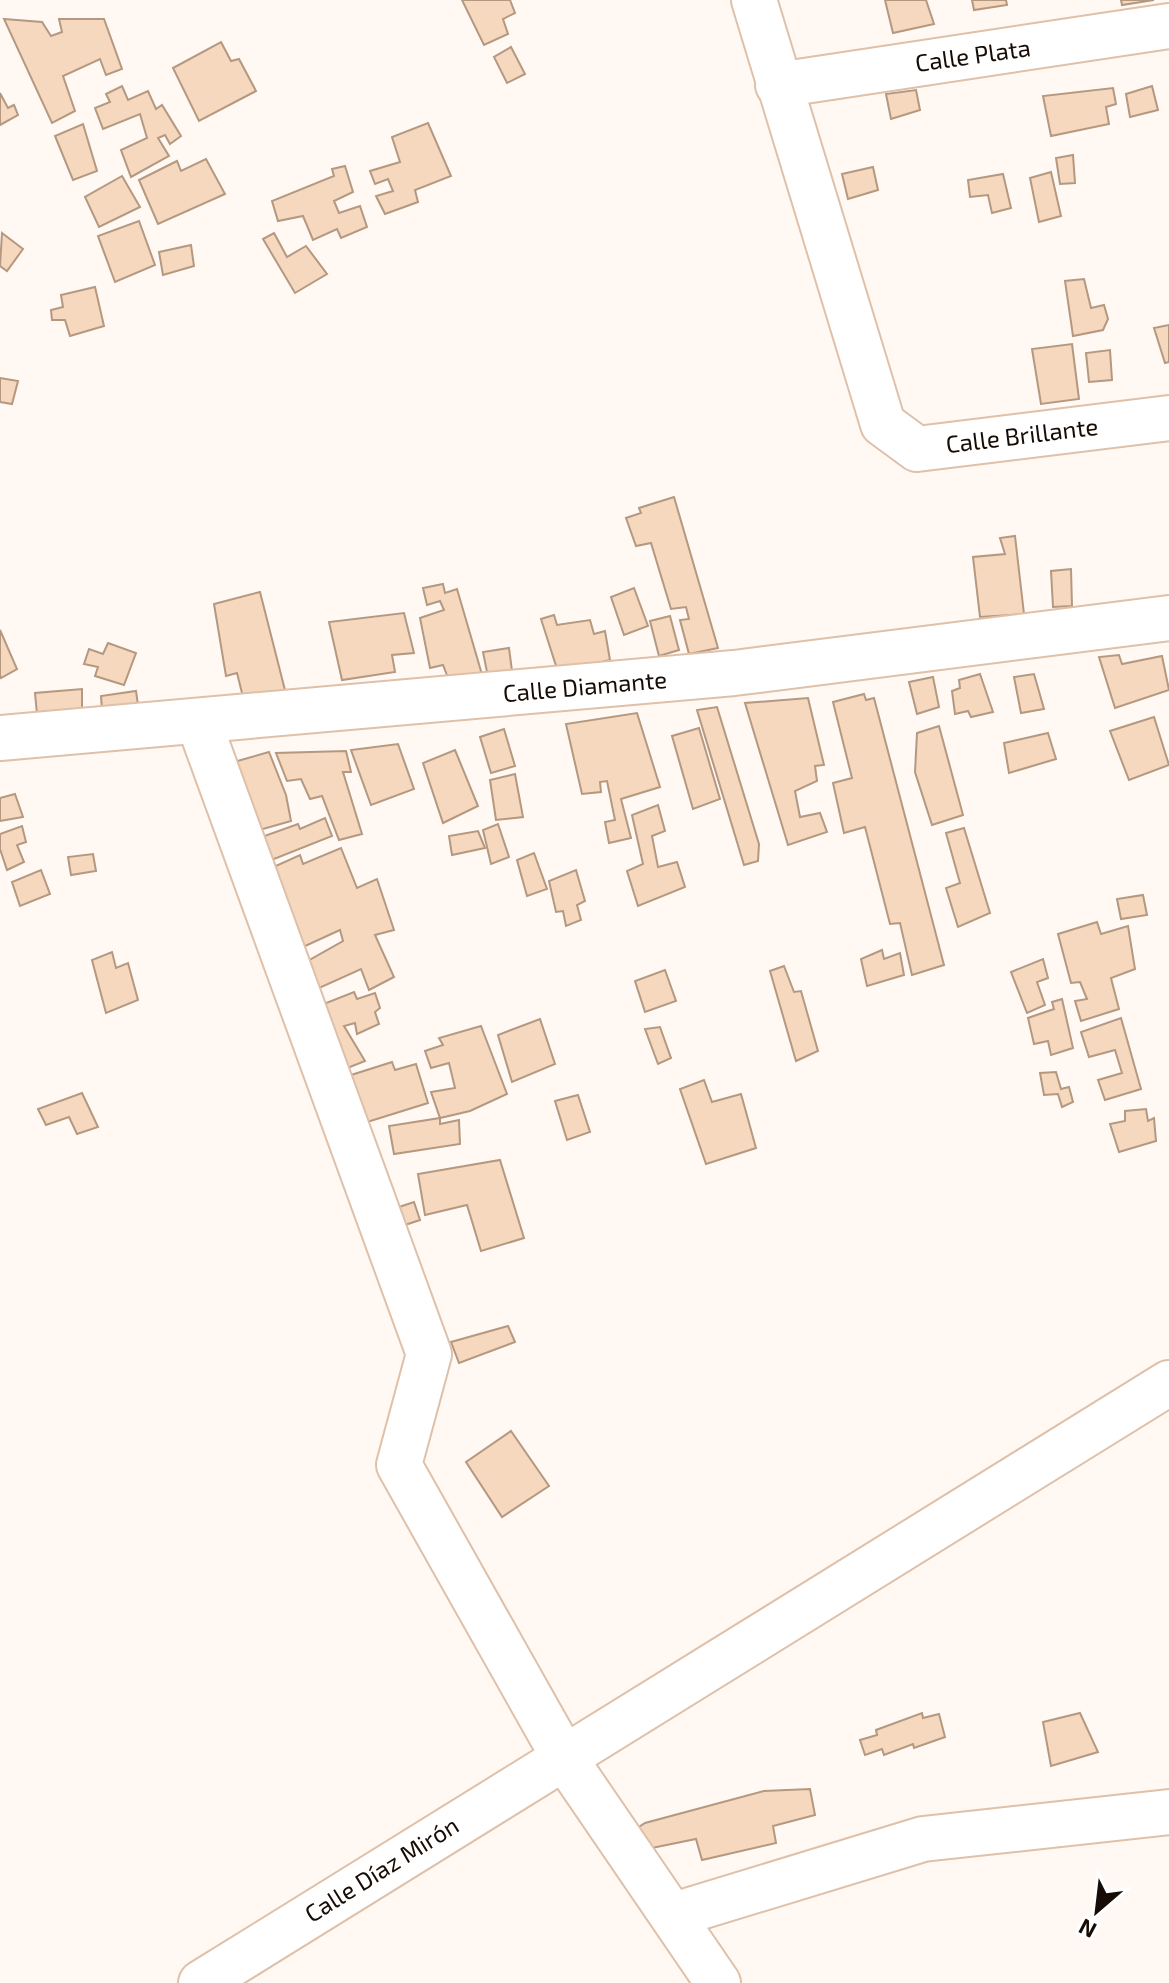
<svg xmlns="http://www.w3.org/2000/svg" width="1169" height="1983" viewBox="0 0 1169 1983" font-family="'Exo 2',sans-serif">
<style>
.building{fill:#f5d8be;stroke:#b49880;stroke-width:2}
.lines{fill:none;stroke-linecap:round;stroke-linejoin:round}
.minor-casing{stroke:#dfc0a9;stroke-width:48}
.minor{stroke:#fff;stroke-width:44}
.labels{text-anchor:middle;stroke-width:7;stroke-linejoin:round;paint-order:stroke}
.street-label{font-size:24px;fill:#160c05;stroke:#fff}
</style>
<rect width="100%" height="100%" fill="#fff8f3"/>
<g class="building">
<polygon points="462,0 510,0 515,13 503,19 508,34 484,45"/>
<polygon points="885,0 926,0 934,24 893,33"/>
<polygon points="972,0 1006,0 1007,5 974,10"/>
<polygon points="1121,0 1154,0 1122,5"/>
<polygon points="4,19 42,22 51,36 62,32 59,19 104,19 122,69 106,75 100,59 63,76 75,111 52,123"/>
<polygon points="221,42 231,61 239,59 256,91 199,121 173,68"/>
<polygon points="511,47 525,74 507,83 494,57"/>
<polygon points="122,86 128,100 148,91 156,109 162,105 181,136 170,144 165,135 158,138 169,156 131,177 121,150 147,138 140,114 103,129 95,108 110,102 106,94"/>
<polygon points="1152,86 1158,110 1130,117 1126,94"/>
<polygon points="1113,88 1116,104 1106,107 1109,124 1051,136 1043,96"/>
<polygon points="916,90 920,110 891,119 886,94"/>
<polygon points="0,93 8,108 14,105 18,115 0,125"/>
<polygon points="428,123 451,176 415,190 418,202 385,214 376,196 393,191 388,179 375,184 370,171 400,162 392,137"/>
<polygon points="83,124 97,171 73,180 55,136"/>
<polygon points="1073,155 1075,183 1060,184 1056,158"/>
<polygon points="206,159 225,194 158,224 139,180 177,161 181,171"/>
<polygon points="345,166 353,192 334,201 339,213 360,206 367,227 341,238 337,229 313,240 303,216 278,221 272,201 334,176 332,169"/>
<polygon points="873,167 878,190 848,199 842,174"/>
<polygon points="1051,172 1061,216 1039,222 1030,178"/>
<polygon points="1003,174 1011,208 992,213 988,195 970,197 968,180"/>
<polygon points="122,176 140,207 99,227 85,197"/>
<polygon points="139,221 155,265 115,282 98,236"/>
<polygon points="2,233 23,249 7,271 0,266"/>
<polygon points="274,233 287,257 306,246 327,274 295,293 263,239"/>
<polygon points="191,245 194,266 163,275 159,252"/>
<polygon points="1084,279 1091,308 1104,305 1108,319 1103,330 1073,336 1065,281"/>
<polygon points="95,287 104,326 70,336 65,320 52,320 51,310 63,307 61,295"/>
<polygon points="1169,325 1169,362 1165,363 1154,328"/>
<polygon points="1072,344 1079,399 1041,404 1032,349"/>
<polygon points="1110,350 1112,380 1089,382 1086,353"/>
<polygon points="0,378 18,381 12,404 0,402"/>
<polygon points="674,497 718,648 689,654 680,620 689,619 686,607 671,609 651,543 636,546 626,518 641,513 639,508"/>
<polygon points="1015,536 1024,614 980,617 973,557 1005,554 1000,538"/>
<polygon points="1071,569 1072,606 1053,607 1051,571"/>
<polygon points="443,584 445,593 457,589 483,678 450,683 443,665 430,668 420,618 444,610 440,601 427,605 423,588"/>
<polygon points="634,588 648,626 624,635 611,597"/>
<polygon points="260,592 288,702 246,709 237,673 226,676 214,604"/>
<polygon points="404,613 414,653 392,655 395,672 342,680 329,622"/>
<polygon points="554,615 557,625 590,620 594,634 605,631 610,660 558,672 541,619"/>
<polygon points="670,616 679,650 659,656 650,621"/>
<polygon points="0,630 17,669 1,678 0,675"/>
<polygon points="108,643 136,653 124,685 95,676 98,667 84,664 89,649 103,654"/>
<polygon points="509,648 512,671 488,677 483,652"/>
<polygon points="1119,655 1122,664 1162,656 1169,690 1115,708 1099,657"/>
<polygon points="980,674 993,712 971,717 968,711 955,714 952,691 960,688 959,680"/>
<polygon points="1034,674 1044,709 1021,713 1014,677"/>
<polygon points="933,677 939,707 917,714 909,682"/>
<polygon points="82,689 82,723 38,725 35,693"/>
<polygon points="136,691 140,719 103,724 101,696"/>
<polygon points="864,694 866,700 874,698 944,965 912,975 900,923 890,924 865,827 844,833 833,783 852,778 833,702"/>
<polygon points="808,698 824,765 815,766 817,781 795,791 800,817 820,813 827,832 788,845 745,703"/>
<polygon points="717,707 759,844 758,861 744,865 697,710"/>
<polygon points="637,713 660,787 621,799 631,838 609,843 605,822 615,820 607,781 600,782 601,792 582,794 566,724"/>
<polygon points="1154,717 1169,765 1129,780 1110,731"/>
<polygon points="939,726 963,815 932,825 915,772 917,733"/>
<polygon points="699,728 720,799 693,809 672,736"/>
<polygon points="504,729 515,766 491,773 480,737"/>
<polygon points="1048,733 1056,759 1009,773 1004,743"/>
<polygon points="398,744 414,789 371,805 351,750"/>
<polygon points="455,750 478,806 443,823 423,763"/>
<polygon points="346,751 351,772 343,772 362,834 339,840 322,796 310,799 301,779 287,781 276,753"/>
<polygon points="269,752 286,795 291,821 252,832 234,762"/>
<polygon points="515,774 523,817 496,820 490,780"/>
<polygon points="15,794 23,817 0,821 0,798"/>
<polygon points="658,805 665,831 652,836 658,867 677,862 685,887 638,906 627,871 643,864 632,815"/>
<polygon points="325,818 332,836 264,863 256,839 298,824 300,829"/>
<polygon points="498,824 509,857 491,864 483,830"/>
<polygon points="22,826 26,842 17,845 24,862 7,870 0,849 0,834"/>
<polygon points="964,828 990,913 958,927 946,888 960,883 946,833"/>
<polygon points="478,831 485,848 452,855 449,836"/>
<polygon points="341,848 357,888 377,879 394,930 375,935 394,977 369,990 361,969 317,989 306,962 343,941 340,930 301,948 269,869 300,855 303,864"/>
<polygon points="534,853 547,889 527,896 517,860"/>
<polygon points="93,854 96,871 71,875 68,857"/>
<polygon points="41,870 50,894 20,906 12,882"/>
<polygon points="576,870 585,901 577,905 581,920 566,926 563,911 556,912 549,881"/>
<polygon points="1143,895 1147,915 1121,919 1117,899"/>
<polygon points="1097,922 1101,934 1128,926 1135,969 1111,978 1119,1009 1081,1021 1075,1001 1087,999 1080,982 1071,983 1058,934"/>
<polygon points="882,950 884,959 900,953 904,975 867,986 861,959"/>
<polygon points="112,952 116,968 128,963 138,1000 106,1013 92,960"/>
<polygon points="1043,959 1048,978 1037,982 1045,1005 1027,1013 1011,972"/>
<polygon points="784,966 794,992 801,991 818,1051 796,1061 770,971"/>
<polygon points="665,970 676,1001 645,1012 635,981"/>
<polygon points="354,992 357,999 375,993 380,1008 375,1012 379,1024 357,1034 355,1023 344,1026 365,1061 340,1071 316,1007"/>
<polygon points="1062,999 1073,1048 1051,1055 1048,1041 1034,1044 1028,1018 1054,1009 1052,1002"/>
<polygon points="1121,1018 1141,1089 1105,1100 1098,1080 1122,1073 1115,1050 1089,1057 1081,1032"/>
<polygon points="540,1019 555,1064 512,1082 498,1035"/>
<polygon points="481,1026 507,1094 470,1111 440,1118 431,1092 455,1088 449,1063 431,1068 425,1051 443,1045 439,1038"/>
<polygon points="660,1027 671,1058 658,1064 645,1029"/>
<polygon points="392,1062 395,1070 416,1064 428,1103 364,1123 348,1076"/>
<polygon points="1056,1072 1061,1089 1069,1087 1073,1102 1062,1107 1058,1094 1044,1095 1040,1073"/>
<polygon points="704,1080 712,1102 741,1094 756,1148 706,1164 680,1089"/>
<polygon points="82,1093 98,1127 77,1134 69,1117 46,1125 38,1109"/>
<polygon points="578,1095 590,1132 567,1140 555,1101"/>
<polygon points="1146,1109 1148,1121 1154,1118 1156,1141 1119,1152 1110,1124 1125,1121 1125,1111"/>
<polygon points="440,1118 440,1124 459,1120 460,1144 394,1154 389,1126"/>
<polygon points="500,1160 524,1238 481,1251 467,1205 425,1215 418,1174"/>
<polygon points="414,1202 420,1220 393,1229 387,1211"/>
<polygon points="508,1326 515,1342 459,1363 451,1342"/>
<polygon points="511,1431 549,1486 502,1517 466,1462"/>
<polygon points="922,1713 923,1718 939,1714 945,1737 914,1748 913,1744 884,1755 882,1749 865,1755 860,1740 877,1735 876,1730"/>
<polygon points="1080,1713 1098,1752 1051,1766 1043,1722"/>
<polygon points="810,1789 815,1815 773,1826 776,1843 702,1860 696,1839 652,1848 625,1836 645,1823 764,1791"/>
</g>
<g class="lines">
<defs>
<g id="minor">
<polyline points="754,0 883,424 917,449 1169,418"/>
<polyline points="778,85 1169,26"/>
<polyline points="199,723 429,1354 399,1465 563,1756 718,1983"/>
<polyline points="0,738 734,673 1169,618"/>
<polyline points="674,1915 923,1839 1169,1812"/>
<polyline points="201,1983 1169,1383"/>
</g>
</defs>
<use href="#minor" class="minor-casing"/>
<use href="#minor" class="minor"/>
</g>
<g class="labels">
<g class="street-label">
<text transform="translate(973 56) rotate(-8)" y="8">Calle Plata</text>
<text transform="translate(1022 436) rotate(-7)" y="8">Calle Brillante</text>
<text transform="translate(585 687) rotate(-5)" y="8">Calle Diamante</text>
<text transform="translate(382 1870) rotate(-32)" y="8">Calle Díaz Mirón</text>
</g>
</g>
<g transform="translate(1097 1911) rotate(208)" stroke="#ffffff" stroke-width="6" paint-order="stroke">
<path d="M0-6L14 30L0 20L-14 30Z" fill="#160c05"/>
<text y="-12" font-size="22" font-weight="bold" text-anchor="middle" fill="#160c05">N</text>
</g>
</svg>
